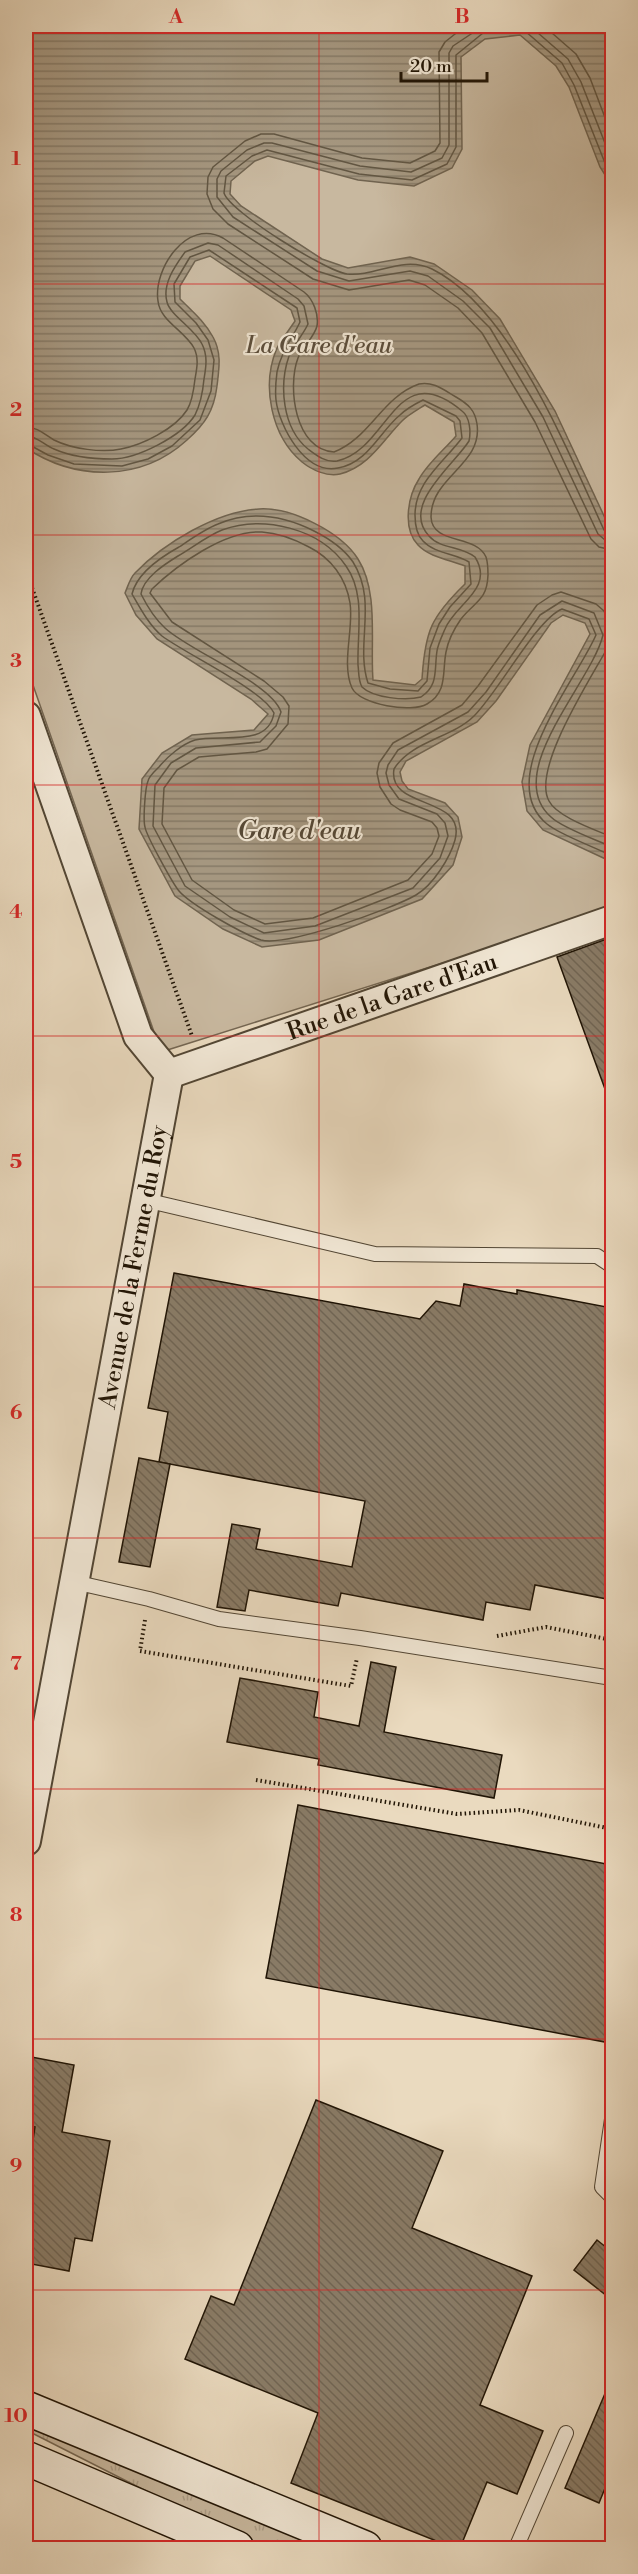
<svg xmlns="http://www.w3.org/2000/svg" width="638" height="2574" viewBox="0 0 638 2574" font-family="'Libre Bodoni',serif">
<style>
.grass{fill:url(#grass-tufts);stroke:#746652;stroke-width:1.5}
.green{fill:#c8b89f;stroke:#746652;stroke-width:1.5}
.water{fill:url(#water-rules);stroke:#70634f;stroke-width:1.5}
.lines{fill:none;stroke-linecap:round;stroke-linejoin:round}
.shore{stroke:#625642;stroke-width:1.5}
.building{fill:url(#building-back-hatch);stroke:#201405;stroke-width:1.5}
.lane-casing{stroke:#524634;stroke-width:16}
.street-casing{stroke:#524634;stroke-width:32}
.secondary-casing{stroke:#201405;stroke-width:36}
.path{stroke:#201405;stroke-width:4;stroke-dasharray:1.5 3;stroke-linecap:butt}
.lane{stroke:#f1e7d5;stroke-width:14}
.street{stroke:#f1e7d5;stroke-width:28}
.secondary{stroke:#f1e7d5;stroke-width:33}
.grid{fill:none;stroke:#d62828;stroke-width:1.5;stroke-opacity:0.55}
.labels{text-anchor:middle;stroke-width:4.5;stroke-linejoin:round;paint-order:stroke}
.park-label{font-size:24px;font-style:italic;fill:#5b4d3b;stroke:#f1e7d5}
.street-label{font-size:24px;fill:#201405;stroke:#f1e7d5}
.water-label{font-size:26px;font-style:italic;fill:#554836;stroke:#f1e7d5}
.neatline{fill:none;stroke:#d62828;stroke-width:2}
.grid-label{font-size:20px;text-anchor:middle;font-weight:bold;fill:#d62828}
</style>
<defs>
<pattern id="grass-tufts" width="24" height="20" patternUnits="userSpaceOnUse" patternTransform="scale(1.5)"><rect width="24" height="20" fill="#c8b89f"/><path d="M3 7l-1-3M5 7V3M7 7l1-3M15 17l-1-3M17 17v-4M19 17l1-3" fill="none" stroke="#ac9d87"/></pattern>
<pattern id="water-rules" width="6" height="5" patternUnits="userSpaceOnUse" patternTransform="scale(1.5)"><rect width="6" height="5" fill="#a59780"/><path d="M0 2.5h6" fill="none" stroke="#867a67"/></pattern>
<pattern id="building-back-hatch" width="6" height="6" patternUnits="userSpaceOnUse" patternTransform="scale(1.5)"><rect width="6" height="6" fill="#897b66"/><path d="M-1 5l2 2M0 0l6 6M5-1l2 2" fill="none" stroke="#706452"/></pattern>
</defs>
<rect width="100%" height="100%" fill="#eadabf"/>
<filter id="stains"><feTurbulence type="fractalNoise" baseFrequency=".00333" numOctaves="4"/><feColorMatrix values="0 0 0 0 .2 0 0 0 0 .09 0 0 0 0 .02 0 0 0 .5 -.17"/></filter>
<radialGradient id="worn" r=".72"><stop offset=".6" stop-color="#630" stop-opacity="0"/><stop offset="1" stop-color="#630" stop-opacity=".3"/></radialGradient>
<polygon class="grass" points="26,2424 327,2548 269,2548 219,2528 26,2430"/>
<polygon class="green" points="26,26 612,26 612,907 528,936 161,1052 26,665"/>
<path class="water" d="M 26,26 L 612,26 L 612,186 L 600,167 L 569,87 L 556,66 L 520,35 L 485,39 L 461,57 L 462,149 L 452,168 L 414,186 L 358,180 L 268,156 L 255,161 L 231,181 L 230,194 L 241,206 L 322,259 L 348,268 L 410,257 L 434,264 L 472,290 L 500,319 L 555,411 L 612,533 L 612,862 L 543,830 L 527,811 L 522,782 L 530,745 L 590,634 L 585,623 L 563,615 L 551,623 L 496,701 L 477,722 L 406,761 L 400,772 L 402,781 L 408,789 L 445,803 L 458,817 L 462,837 L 453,865 L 422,899 L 319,940 L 262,947 L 223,929 L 175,896 L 139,829 L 142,779 L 162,753 L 192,735 L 254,730 L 268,714 L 251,699 L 157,639 L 136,615 L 125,593 C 128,586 130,578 135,573 C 164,543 217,511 259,509 C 291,507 341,532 358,559 C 379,592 370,642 373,680 L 415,685 L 422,679 C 425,631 431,617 465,584 L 465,566 C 450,560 429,557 418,545 C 402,528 408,496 419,479 C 428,463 444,450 456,436 L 454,422 L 425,405 C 417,410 408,415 402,421 C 383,440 369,467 340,474 C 327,477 312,470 302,462 C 271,436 261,385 277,348 C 282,339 289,330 295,321 L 291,310 L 210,256 L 195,261 L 180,286 L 180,299 C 192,311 205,322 213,337 C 222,353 219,369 217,386 C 214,411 205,424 187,440 C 141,482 76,481 26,448 Z"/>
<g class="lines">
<g class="shore">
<polyline points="465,26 445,42 439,52 440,143 435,151 410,163 362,158 274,134 261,134 245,141 213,167 208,177 207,194 213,209 228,224 313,279 349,290 409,280 425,285 458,308 482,333 535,422 591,539 599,547 612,550"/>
<polyline points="483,26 453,46 449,53 449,145 442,158 411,172 360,166 272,143 264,143 247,150 221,171 217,179 217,197 233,217 317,271 349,281 410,271 428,276 463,301 490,328 543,417 598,534 605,540 612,541"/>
<polyline points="530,26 568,59 581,82 612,161"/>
<polyline points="544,26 576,54 590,78 612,136"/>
<path d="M 612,175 L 605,163 L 574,85 L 562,63 L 525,31 L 520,29 L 483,33 L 456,55 L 456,147 L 447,164 L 412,180 L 359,174 L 267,150 L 252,156 L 226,176 L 224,193 C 230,212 326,271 347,274 C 376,277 402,255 432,269 C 511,308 568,452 604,530 L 612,534"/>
<path d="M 26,427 C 37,427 44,434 54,440 C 72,449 102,453 121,449 C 142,445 175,429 187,410 C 192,402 194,388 195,379 C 197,368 199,358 194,348 C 185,331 160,321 158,301 C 153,269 187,218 223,238 L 304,292 C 313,299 319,314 317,326 C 314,338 302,347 298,358 C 287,387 295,450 334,452 C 370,438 382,397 419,384 C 433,381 444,390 456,397 C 468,404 475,410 477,424 C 483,465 431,476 431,517 C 432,545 476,534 486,557 C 488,563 488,569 488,575 C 487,601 475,601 461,619 C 454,629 448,641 446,652 C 442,672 448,692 427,704 C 412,713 360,705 352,688 C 341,664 354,628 350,603 C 346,578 331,558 309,547 C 294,539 279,533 262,532 C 225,530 177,565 152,589 L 150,593 L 172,622 L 264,681 L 283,697 L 289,706 L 288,724 L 267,749 L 256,752 L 199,757 L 177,770 L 164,788 L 162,824 L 192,880 L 234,910 L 265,924 L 313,918 L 408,880 L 432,854 L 439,836 L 437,828 L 432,822 L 400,810 L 391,804 L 380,787 L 377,773 L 379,763 L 393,743 L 462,705 L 478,686 L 537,605 L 552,595 L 561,592 L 596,604 L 604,611 L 611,627 L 612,636 L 609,645 C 592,677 531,769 549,801 C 557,817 596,830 612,837"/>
<path d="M 26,436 C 37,436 44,445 54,449 C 72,457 92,459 112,459 C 137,459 182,436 195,415 C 200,405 203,390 204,379 C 206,367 208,356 202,344 C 195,329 170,315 167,302 C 162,284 175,266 185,252 L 208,243 L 218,245 L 298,299 L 304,306 L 308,324 C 303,335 294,344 289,356 C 279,385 282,428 308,449 C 316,455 326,463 337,461 C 389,450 395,355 462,411 C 470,417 471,432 469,441 C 455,464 400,505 429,536 C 440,549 462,546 475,557 C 495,589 455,604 445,629 C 442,636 438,644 437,651 C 434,670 439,685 421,697 C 406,701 373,698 362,687 C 358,680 359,672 358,665 C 357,632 366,594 346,566 C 320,528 263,515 222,530 C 207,536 192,548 178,556 C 165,564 143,578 141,594 C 147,606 155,619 165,628 C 189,651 272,683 281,712 L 276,726 L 260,742 L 196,748 L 171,763 L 155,785 L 153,826 L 185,886 L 230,917 L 264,933 L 315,926 L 413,888 L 440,858 L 448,836 L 445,823 L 437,814 L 399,799 L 389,785 L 386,773 L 388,765 L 398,750 L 468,712 L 486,692 L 540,615 L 562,601 L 594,613 L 603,635 C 592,682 501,773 551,817 C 562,828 597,840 612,847"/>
<path d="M 26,443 L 48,455 L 74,464 L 122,466 L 148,459 L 172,446 L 200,420 L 211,391 L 214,360 L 208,340 L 196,323 L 175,302 L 174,284 L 190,257 L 209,250 L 297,308 L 300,322 C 292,339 281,352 277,372 C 276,380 275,391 276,400 C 279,426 305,475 338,468 C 368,463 380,431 400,415 C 406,409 415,404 423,400 L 456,416 L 460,421 L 462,438 C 443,463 415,482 415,515 C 415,524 417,535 423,541 C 435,554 455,553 469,562 L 471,584 L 450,607 L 439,624 L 430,648 L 427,681 L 418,691 L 390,689 L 368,683 C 355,644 378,602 353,562 C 344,549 328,538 314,531 C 284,516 251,510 218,524 C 205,529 191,539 179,547 C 161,557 137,573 132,594 C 140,608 149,625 162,636 C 186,654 263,690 274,713 C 268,749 219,733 195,740 C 182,744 167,757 159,767 C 155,771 149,776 148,781 C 145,788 143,820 145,827 C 146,835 173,884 179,891 C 191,905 243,934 261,940 C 286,947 392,909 416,895 C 433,885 450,858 455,840 C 467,795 387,810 394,769 C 411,741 452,738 474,716 C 499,691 537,619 562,609 L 589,619 L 596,635 C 576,681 493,780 547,824 C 560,835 595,847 612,856"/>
</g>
</g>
<g class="building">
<polygon points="612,937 612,1100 609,1100 557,957"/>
<polygon points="174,1273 420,1319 436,1301 460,1306 464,1284 517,1294 517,1290 612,1308 612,1600 535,1585 530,1610 486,1602 483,1620 341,1593 338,1606 249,1590 245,1611 217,1607 232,1524 260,1529 256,1549 352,1567 365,1501 159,1462 168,1412 148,1408"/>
<polygon points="139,1458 170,1464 150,1567 119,1562"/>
<polygon points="371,1662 396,1667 384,1732 502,1755 494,1798 318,1765 319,1759 227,1742 240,1678 318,1692 314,1717 359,1726"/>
<polygon points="298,1805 612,1865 612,2003 605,2042 266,1978"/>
<polygon points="26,2056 74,2065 62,2132 110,2141 92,2241 75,2238 69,2271 26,2263 26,2187 35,2127 26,2126"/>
<polygon points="316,2100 443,2151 412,2228 532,2276 480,2405 543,2431 517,2494 487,2482 460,2548 454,2548 291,2483 318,2413 185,2359 211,2296 234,2305"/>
<polygon points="597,2240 612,2252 612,2300 574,2270"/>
<polygon points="612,2377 612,2471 599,2503 565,2488"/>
</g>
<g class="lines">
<defs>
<g id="lane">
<polyline points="145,1200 375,1254 597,1256 612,1266"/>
<polyline points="74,1582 149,1599 219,1619 360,1638 612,1678"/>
<polyline points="612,2119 602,2187 612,2197"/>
<polyline points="516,2548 566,2433"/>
</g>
<g id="street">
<polyline points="26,716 138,1036 169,1074"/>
<path id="s1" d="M 169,1074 L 612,920"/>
<path id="s2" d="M 26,1841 L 169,1074"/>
</g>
<g id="secondary">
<polyline points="26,2408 365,2548"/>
<polyline points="26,2458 237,2548"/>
</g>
</defs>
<use href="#lane" class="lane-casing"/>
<use href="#street" class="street-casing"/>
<use href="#secondary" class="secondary-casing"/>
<g class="path">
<polyline points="26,571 192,1036"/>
<polyline points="145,1620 140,1651 351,1686 357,1658"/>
<polyline points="497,1636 546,1627 612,1640"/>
<polyline points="256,1780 457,1814 519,1810 612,1829"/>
</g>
<use href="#lane" class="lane"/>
<use href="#street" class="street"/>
<use href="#secondary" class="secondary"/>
</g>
<path class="grid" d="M 319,26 L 319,2548M 26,284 L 612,284M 26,535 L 612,535M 26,785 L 612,785M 26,1036 L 612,1036M 26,1287 L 612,1287M 26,1538 L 612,1538M 26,1789 L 612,1789M 26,2039 L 612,2039M 26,2290 L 612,2290"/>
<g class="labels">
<g class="park-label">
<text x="319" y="353">La Gare d'eau</text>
</g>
<g class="street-label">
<text dy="8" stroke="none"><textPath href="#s1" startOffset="236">Rue de la Gare d'Eau</textPath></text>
<text dy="8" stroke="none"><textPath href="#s2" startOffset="584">Avenue de la Ferme du Roy</textPath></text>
</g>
<g class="water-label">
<text x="299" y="839">Gare d'eau</text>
</g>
</g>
<rect width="638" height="2574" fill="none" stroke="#eadabf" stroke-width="66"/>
<path d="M401 72v9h86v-9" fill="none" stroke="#201405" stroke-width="3"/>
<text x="410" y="72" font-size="18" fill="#201405" stroke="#f1e7d5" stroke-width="4.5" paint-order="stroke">20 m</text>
<rect x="33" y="33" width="572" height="2508" class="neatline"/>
<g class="grid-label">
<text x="176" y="23">A</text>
<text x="462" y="23">B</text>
<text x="16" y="165">1</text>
<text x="16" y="416">2</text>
<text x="16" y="667">3</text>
<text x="16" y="918">4</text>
<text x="16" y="1168">5</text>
<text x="16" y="1419">6</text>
<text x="16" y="1670">7</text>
<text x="16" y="1921">8</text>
<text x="16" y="2172">9</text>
<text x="16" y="2422">10</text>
</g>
<rect width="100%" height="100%" filter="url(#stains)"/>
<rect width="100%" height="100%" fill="url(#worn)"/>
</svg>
